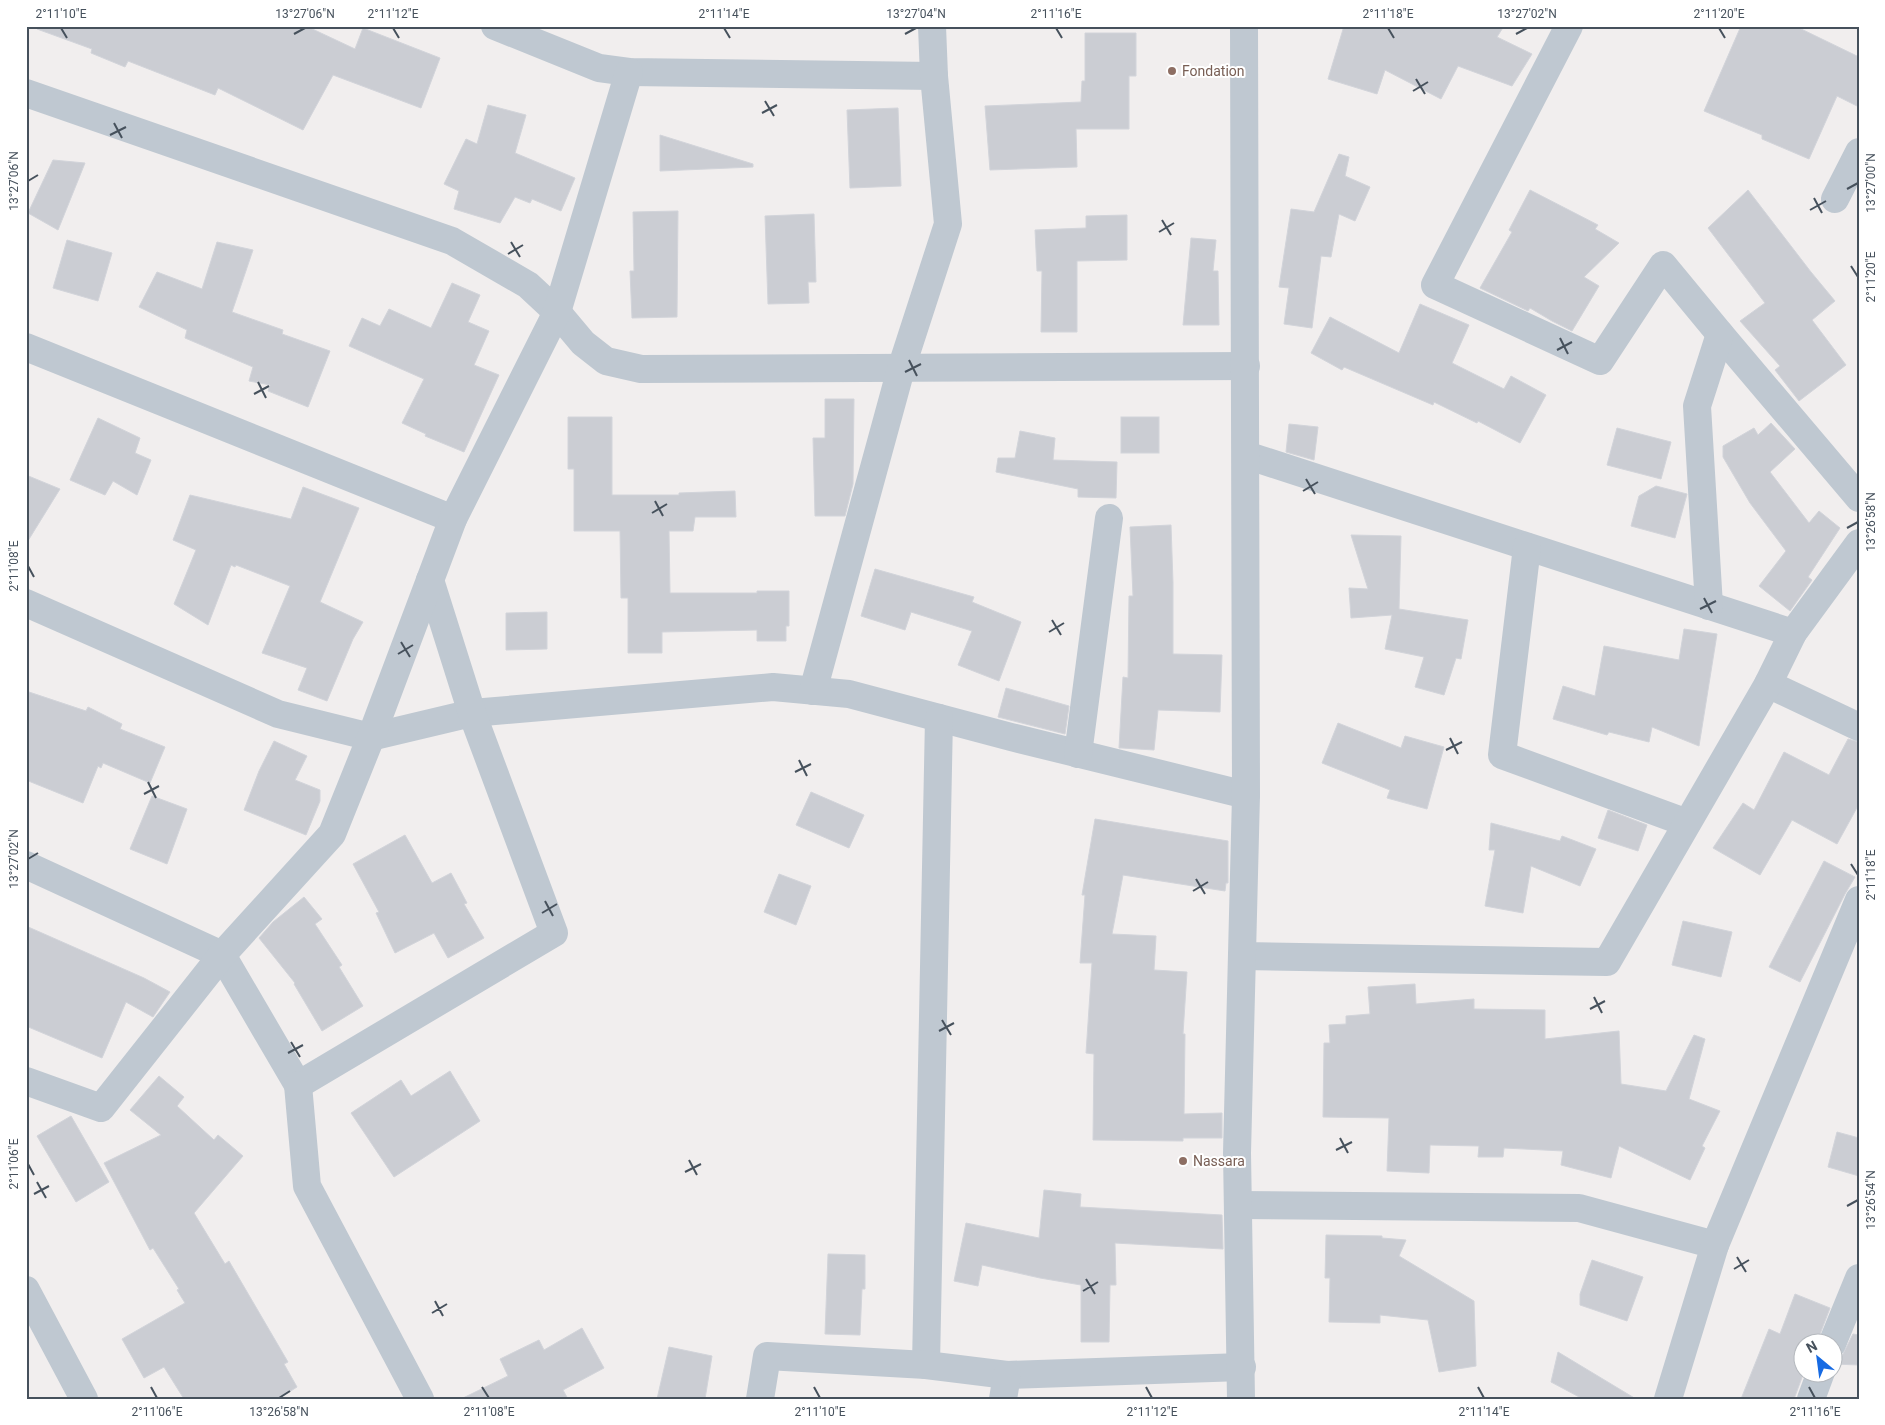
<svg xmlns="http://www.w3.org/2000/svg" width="1885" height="1425" viewBox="0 0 1885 1425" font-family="Roboto,sans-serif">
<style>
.building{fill:#cbcdd3;stroke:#d2d4da}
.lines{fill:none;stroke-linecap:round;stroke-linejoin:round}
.minor{stroke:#bfc8d1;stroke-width:28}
.ticks{fill:none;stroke:#46515c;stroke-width:2}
.education-dot{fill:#8d6e63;stroke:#fff;stroke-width:2}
.labels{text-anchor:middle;stroke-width:4;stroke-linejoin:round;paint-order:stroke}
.education-label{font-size:14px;fill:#785e54;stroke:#fff;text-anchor:start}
.neatline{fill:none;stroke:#46515c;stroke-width:2}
.ticks-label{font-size:12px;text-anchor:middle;fill:#46515c}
</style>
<rect width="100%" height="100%" fill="#f1eeee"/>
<g class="building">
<polygon points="37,26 306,26 355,49 363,28 440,58 421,108 333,75 303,130 218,88 215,95 128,61 125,67 91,53 92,49 37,29"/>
<polygon points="1344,26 1504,26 1497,37 1532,54 1512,86 1458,66 1441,99 1385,70 1377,94 1328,79"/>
<polygon points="1741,26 1795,26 1859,57 1859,107 1837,96 1809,159 1762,139 1762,135 1704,111"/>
<polygon points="1085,33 1136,33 1136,76 1129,76 1129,129 1076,129 1077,167 990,170 985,106 1081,102 1082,81 1085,81"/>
<polygon points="488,105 526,115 515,153 575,178 561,211 532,199 530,203 515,197 500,223 454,209 459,191 444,184 466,139 477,144"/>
<polygon points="898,108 901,186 850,188 847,110"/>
<polygon points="660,135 753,164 753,167 660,171"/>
<polygon points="1339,154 1349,157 1345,176 1370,187 1355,221 1339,214 1331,257 1321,256 1312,328 1284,324 1289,288 1279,287 1291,209 1314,212"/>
<polygon points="53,160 85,163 58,230 28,213"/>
<polygon points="1530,190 1598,225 1595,229 1619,243 1584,277 1599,286 1572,331 1552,321 1530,308 1528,311 1480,288 1512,232 1509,230"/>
<polygon points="1748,190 1811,272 1835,301 1812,320 1846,365 1799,401 1775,370 1780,366 1740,321 1765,303 1708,228"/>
<polygon points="678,211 677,317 632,318 630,271 634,271 633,212"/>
<polygon points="814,214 816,282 808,282 809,303 768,304 765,216"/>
<polygon points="1127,215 1127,260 1077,261 1077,332 1041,332 1042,271 1037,271 1035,230 1086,228 1086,216"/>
<polygon points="1191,238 1216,240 1213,271 1218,271 1219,325 1183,325"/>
<polygon points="67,240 112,253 98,301 53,288"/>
<polygon points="217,242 253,250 232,312 283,330 282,334 330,351 308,407 268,391 270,385 249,381 253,367 185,338 187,330 139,307 157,272 202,289"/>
<polygon points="452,283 480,295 468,322 489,331 474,365 499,375 464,452 425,436 426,434 402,423 424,379 349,346 362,318 380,326 389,309 431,328"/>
<polygon points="1420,304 1469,325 1452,363 1504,389 1511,376 1546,395 1520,443 1478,421 1477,423 1434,402 1433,405 1344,367 1342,370 1311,353 1330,317 1399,353"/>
<polygon points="825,399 854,399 853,484 845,516 815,516 813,438 825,438"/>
<polygon points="568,417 612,417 612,495 679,495 679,493 735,491 736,517 695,517 693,531 669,531 670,593 757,593 757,591 789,591 789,626 786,626 786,641 757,641 757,630 662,632 662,653 628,653 628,598 621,598 620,531 574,531 574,469 568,469"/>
<rect x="1121" y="417" width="38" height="36"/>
<polygon points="98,418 140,438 135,453 151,460 137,495 113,481 105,495 70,480"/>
<polygon points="1771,423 1795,449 1770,472 1809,523 1819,511 1840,528 1808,577 1812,580 1790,611 1759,586 1786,551 1750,503 1723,457 1723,446 1754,428 1758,435"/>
<polygon points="1289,424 1318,427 1314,460 1286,452"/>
<polygon points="1617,428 1671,442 1661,479 1607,465"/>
<polygon points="1020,431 1055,438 1053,460 1117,462 1116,498 1078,497 1078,489 996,472 998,458 1015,458"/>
<polygon points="26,475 60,489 26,544"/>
<polygon points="1656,486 1687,494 1675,538 1631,526 1639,496"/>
<polygon points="303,487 359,508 320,602 363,622 353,639 327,701 298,690 307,668 262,653 290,586 236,565 235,567 231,565 208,625 174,604 196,550 173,540 190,495 291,519"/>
<polygon points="1171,525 1173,583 1173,654 1222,655 1220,712 1158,710 1154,750 1122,748 1119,748 1123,677 1128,678 1129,596 1133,596 1130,527"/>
<polygon points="1351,535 1401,536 1399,609 1468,620 1461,659 1456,658 1444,695 1415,687 1424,657 1385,649 1392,615 1351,618 1349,588 1368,589"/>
<polygon points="875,569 974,597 972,602 1021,622 999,681 958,665 972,631 911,612 905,630 861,616"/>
<polygon points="547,612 547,649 506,650 506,613"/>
<polygon points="1684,629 1717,634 1699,746 1652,727 1649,742 1609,732 1607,735 1553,719 1563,686 1595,696 1604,646 1679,660"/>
<polygon points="1006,688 1069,706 1065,734 998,717"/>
<polygon points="26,691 86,711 88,707 122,724 120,729 165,747 150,783 103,763 101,768 98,766 83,803 26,780"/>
<polygon points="1338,723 1401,748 1405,736 1444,747 1427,809 1387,798 1390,790 1322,763"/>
<polygon points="1848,739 1859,742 1859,804 1837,844 1792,820 1760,875 1713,848 1743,803 1754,810 1784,752 1829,775"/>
<polygon points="274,741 307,756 295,780 320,790 320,801 306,835 244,810 259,771"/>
<polygon points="811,792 864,815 849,848 796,825"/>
<polygon points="152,796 187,809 167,864 130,849"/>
<polygon points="1608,810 1647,825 1638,851 1598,838"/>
<polygon points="1095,819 1228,841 1228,883 1226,883 1225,891 1123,875 1112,934 1156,936 1154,970 1187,972 1183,1034 1185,1034 1184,1114 1222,1113 1222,1138 1183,1138 1183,1141 1093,1140 1094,1054 1086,1053 1092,963 1080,963 1085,895 1082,895"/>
<polygon points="1491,823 1560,841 1562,836 1596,849 1580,886 1531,866 1523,913 1485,906 1495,850 1489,850"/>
<polygon points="405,835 432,883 451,873 467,903 464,904 484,938 448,958 434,933 395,953 376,913 379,912 353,864"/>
<polygon points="1824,861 1855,877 1845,894 1800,982 1769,967"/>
<polygon points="779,874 811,886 796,925 764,912"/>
<polygon points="304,897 322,919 315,924 342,965 339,967 363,1006 322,1031 294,984 295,983 259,938 273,922"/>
<polygon points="1683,921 1732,932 1721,977 1672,965"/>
<polygon points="26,926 144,978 170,992 153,1017 126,1002 102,1058 26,1026"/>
<polygon points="1415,984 1416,1004 1474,999 1474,1009 1545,1010 1545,1039 1619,1031 1621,1084 1666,1091 1694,1035 1705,1039 1689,1099 1720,1111 1702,1146 1705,1148 1690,1180 1619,1146 1611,1178 1561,1165 1563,1151 1504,1148 1503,1157 1478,1157 1479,1146 1430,1145 1429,1173 1387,1171 1389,1118 1323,1117 1324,1043 1330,1043 1329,1025 1346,1024 1346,1016 1370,1014 1368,987"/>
<polygon points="450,1071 480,1121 394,1177 351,1113 401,1080 411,1096"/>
<polygon points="159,1076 184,1097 177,1106 214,1140 218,1135 243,1156 194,1213 225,1264 229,1261 288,1362 284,1364 297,1387 278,1399 184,1399 164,1367 144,1378 122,1339 185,1303 177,1290 179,1289 153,1248 150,1250 104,1163 161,1135 130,1110"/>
<polygon points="71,1116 109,1182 76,1202 37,1136"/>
<polygon points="1837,1132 1859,1138 1859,1176 1828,1167"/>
<polygon points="1044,1190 1081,1194 1080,1207 1222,1215 1223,1249 1115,1243 1116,1285 1110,1285 1109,1342 1081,1342 1081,1285 1040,1278 982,1265 978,1286 954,1281 966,1223 1039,1238"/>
<polygon points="1326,1235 1382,1236 1382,1238 1406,1240 1399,1256 1474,1301 1476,1366 1439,1372 1428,1320 1380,1315 1380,1323 1329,1322 1330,1278 1325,1278"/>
<polygon points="828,1254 865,1255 865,1289 862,1289 860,1335 825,1334"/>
<polygon points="1592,1260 1643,1277 1627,1321 1580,1305 1580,1294"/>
<polygon points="1795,1294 1830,1308 1817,1342 1802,1342 1802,1372 1804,1372 1794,1399 1741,1399 1769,1329 1780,1334"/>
<polygon points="582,1328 604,1368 563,1390 568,1399 461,1399 508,1376 500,1359 539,1340 544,1350"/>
<polygon points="1853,1334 1859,1335 1859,1365 1834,1364 1832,1359 1842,1356"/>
<polygon points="669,1347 712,1356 705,1399 657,1399"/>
<polygon points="1558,1352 1636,1399 1583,1399 1551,1382"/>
</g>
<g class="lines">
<g class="minor">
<polyline points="495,26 599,68 629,72 934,76"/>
<polyline points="1569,26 1435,285 1600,361 1663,265 1720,334 1859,498"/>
<polyline points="26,93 452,241 528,285 557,312 583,343 606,361 641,369 1246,366"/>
<polyline points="1835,199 1859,152"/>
<polyline points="26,347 453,519"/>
<polyline points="1246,455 1793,633"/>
<polyline points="1527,547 1502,755 1687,823"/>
<polyline points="26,603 278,714 371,737 472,713 773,687 849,694 1011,737 1246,795"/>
<polyline points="1709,606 1697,406 1720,334"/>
<polyline points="1768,684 1859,727"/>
<polyline points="813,691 901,369 948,224 934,76 932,26"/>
<polyline points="1078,754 1109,518"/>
<polyline points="26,865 222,955 298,1085 554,933 472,713 430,580"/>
<polyline points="1242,956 1607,962 1768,684 1793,633 1859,543"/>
<polyline points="26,1081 101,1108 222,955 332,834 371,737 453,519 557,312 629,72"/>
<polyline points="298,1085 307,1186 420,1399"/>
<polyline points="1238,1205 1579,1208 1715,1245"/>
<polyline points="26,1290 84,1399"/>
<polyline points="1832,1344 1859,1278"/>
<polyline points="926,1365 939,718"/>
<polyline points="760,1399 767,1356 926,1365 1007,1375 1242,1367"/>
<polyline points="1003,1399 1007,1375"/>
<polyline points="1241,1399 1237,1153 1246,795 1244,26"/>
<polyline points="1668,1399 1715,1245 1859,900"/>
<polyline points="1811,1399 1821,1372"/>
</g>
</g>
<path class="ticks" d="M 61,28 L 67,38M 393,28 L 399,38M 724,28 L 730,38M 1056,28 L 1062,38M 1388,28 L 1394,38M 1719,28 L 1725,38M 294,34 L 305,28M 905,34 L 916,28M 1516,34 L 1527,28M 1416,79 L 1425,94M 1413,91 L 1428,82M 765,101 L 774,116M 762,113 L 777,105M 114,123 L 122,138M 110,135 L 126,127M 28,181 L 38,175M 1847,189 L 1858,183M 1814,198 L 1822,213M 1810,210 L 1826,201M 1162,220 L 1171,235M 1159,232 L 1174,223M 511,242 L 520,257M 508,254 L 523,245M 1851,266 L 1858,277M 1560,338 L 1568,354M 1557,350 L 1572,342M 909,360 L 917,376M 905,372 L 921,364M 258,382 L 266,398M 254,394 L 269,386M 1306,479 L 1315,494M 1303,491 L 1318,482M 655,501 L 663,516M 652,513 L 667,504M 1847,528 L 1858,522M 28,566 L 34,577M 1704,598 L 1712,613M 1700,609 L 1716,601M 1052,620 L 1061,635M 1049,632 L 1064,623M 401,642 L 410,657M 398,654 L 413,645M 1450,738 L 1458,754M 1446,750 L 1462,742M 799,760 L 807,776M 795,772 L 811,764M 148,782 L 156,798M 144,794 L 159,786M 28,859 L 38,853M 1851,864 L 1858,875M 1196,879 L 1205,894M 1193,891 L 1208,882M 545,901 L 553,916M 542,913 L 557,904M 1594,997 L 1602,1013M 1590,1009 L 1605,1001M 942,1020 L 951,1035M 939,1031 L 954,1023M 291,1042 L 300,1057M 288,1053 L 303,1045M 1340,1138 L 1348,1153M 1336,1150 L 1352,1142M 689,1160 L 697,1175M 28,1164 L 34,1175M 685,1172 L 701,1164M 37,1182 L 46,1198M 34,1194 L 49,1186M 1847,1206 L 1858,1200M 1737,1257 L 1746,1272M 1734,1269 L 1749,1260M 1086,1279 L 1095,1294M 1083,1291 L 1098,1282M 435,1301 L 443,1316M 432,1313 L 447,1304M 151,1387 L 157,1398M 482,1387 L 489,1398M 814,1387 L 820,1398M 1146,1387 L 1152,1398M 1478,1387 L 1484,1398M 1809,1387 L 1815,1398M 279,1398 L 290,1391"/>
<g class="education-dot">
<circle cx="1172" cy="71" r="5"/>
<circle cx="1183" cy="1161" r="5"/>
</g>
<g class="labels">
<g class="education-label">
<text x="1182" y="76">Fondation</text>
<text x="1193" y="1166">Nassara</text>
</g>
</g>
<rect width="1885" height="1425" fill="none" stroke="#ffffff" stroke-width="55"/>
<g transform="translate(1818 1358) rotate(331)"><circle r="24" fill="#ffffff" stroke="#b5b9be"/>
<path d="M0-4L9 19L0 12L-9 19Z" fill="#166ae3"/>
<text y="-8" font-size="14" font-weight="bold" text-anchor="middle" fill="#46515c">N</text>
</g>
<rect x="28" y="28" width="1830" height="1370" class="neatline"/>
<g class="ticks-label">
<text x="61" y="18">2°11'10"E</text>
<text x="305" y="18">13°27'06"N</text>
<text x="393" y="18">2°11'12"E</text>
<text x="724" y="18">2°11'14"E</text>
<text x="916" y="18">13°27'04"N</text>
<text x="1056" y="18">2°11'16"E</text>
<text x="1388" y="18">2°11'18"E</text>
<text x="1527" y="18">13°27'02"N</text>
<text x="1719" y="18">2°11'20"E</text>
<text transform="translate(14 181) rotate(-90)" y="4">13°27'06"N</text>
<text transform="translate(1871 183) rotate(-90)" y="4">13°27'00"N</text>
<text transform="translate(1871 277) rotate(-90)" y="4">2°11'20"E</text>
<text transform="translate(1871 522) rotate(-90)" y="4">13°26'58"N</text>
<text transform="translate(14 566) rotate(-90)" y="4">2°11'08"E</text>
<text transform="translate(14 859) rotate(-90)" y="4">13°27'02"N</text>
<text transform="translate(1871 875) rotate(-90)" y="4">2°11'18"E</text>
<text transform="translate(14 1164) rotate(-90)" y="4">2°11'06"E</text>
<text transform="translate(1871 1200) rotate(-90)" y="4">13°26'54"N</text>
<text x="157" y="1416">2°11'06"E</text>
<text x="279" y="1416">13°26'58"N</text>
<text x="489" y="1416">2°11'08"E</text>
<text x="820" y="1416">2°11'10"E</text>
<text x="1152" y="1416">2°11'12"E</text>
<text x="1484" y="1416">2°11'14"E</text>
<text x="1815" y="1416">2°11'16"E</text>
</g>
</svg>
